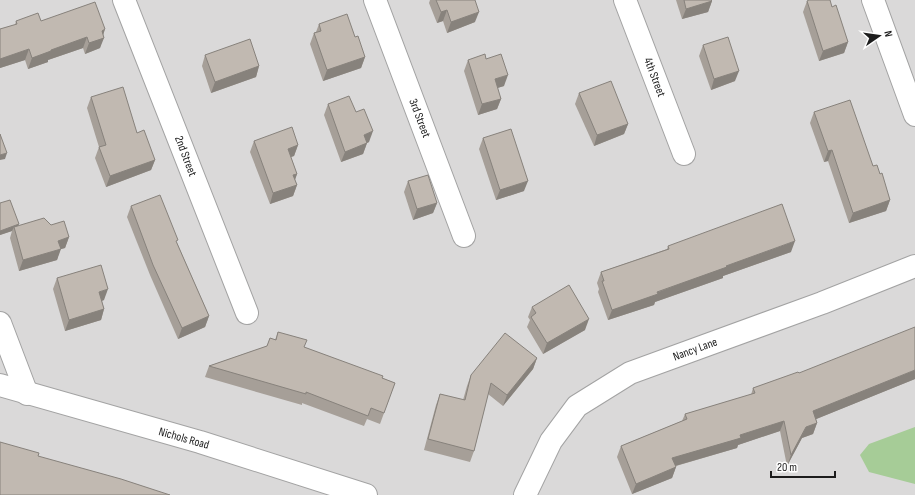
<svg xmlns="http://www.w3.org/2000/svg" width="915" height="495" viewBox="0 0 915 495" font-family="'Sofia Sans Condensed',sans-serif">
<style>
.residential{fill:#dad9d9}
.forest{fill:#a6cc97}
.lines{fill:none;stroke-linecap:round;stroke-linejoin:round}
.minor-casing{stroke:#a3a3a3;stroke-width:24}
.minor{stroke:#fff;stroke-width:22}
.wall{fill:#a69f98}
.shaded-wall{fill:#87827c}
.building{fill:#c1b9b1;stroke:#87827c}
.labels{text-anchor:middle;stroke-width:4;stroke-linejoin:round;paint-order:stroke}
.street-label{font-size:12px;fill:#1c1c1c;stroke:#fff}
</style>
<rect width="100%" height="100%" fill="#ede9e1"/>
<rect class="residential" x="0" y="0" width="915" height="495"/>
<polygon class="forest" points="915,427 915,484 869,472 860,455 869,444"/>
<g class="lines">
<defs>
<g id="minor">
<polyline points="124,0 247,313"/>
<polyline points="375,0 464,236"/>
<polyline points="625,0 684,154"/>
<polyline points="873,0 915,115"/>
<polyline points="0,323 27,394"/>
<polyline points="0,385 200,442 366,495"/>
<polyline points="525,495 551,441 577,406 630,373 822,303 915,266"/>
</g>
</defs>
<use href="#minor" class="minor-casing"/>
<use href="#minor" class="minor"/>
</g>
<g class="wall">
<polygon points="430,0 475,0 475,22 447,33 443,21 437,23 429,3"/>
<polygon points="676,0 711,0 712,1 708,12 682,19"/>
<polygon points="807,1 832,7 848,42 844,53 819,61 803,12"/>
<polygon points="16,21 41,21 105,29 103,35 100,48 85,54 83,48 48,60 48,62 28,69 25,60 0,68 0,29 15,25"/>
<polygon points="319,24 355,37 365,57 361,68 323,81 310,44 314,33 316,32"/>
<polygon points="703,45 735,81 711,90 699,56"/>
<polygon points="205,55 259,66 256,77 211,93 202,66"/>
<polygon points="486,59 504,86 497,88 501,99 497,109 478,115 464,71 468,60"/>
<polygon points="579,93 628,124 624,134 594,146 575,104"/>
<polygon points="91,97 137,133 155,160 151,170 106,187 95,158 99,147 87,108"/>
<polygon points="328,104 369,142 367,143 363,154 341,162 324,115"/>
<polygon points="814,112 873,166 880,174 890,200 886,211 849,223 828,161 824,162 810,123"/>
<polygon points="483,138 524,191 496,200 479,149"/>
<polygon points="254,141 298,145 294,156 291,157 297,174 295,180 297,185 293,196 270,204 250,152"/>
<polygon points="408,181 437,203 433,213 413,220 404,192"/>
<polygon points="0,203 18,226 51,225 69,237 65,248 60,249 57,260 19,271 10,238 12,231 0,235"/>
<polygon points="131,206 177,243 209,316 205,327 178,339 150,275 127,217"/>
<polygon points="668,246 791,252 723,276 723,278 655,302 654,305 608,320 598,292 599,289 597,283 601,272 667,249"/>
<polygon points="57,278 104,300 102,301 104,309 101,320 65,331 53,289"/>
<polygon points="532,307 585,330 543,354 527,327 530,320 528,317"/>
<polygon points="278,332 304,347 395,383 380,424 367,419 364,426 302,403 302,405 205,377 209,366 267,346 270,338 275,340"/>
<polygon points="537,358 533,369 503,406 488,394 474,451 470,462 424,450 436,405 440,394 463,400 467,386 471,375"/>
<polygon points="799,373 915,379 816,419 817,423 813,434 802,438 787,466 780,431 738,445 737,448 676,466 676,467 672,478 632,494 617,457 621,446 682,421 685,414 751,395 753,388"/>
</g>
<g class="shaded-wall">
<polygon points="712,1 708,12 682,19 686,9"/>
<polygon points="447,10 443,21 437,23 441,12"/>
<polygon points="479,12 475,22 447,33 451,22"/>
<polygon points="105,29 102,38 104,38 100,48 85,54 89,43 102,31"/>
<polygon points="87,37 83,48 48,60 48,62 28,69 32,58 51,50"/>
<polygon points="848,42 844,53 819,61 823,51"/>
<polygon points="29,49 25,60 0,68 0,59"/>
<polygon points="365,57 361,68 323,81 327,70"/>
<polygon points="259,66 256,77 211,93 215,82"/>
<polygon points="739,71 735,81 711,90 714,79"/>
<polygon points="508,75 504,86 491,90 495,79"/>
<polygon points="501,99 497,109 478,115 482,104"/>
<polygon points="628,124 624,134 594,146 597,135"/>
<polygon points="373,131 369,142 360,146 364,135"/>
<polygon points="367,143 363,154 341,162 345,152"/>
<polygon points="298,145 294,156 284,159 288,149"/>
<polygon points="832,150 828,161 824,162 828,151"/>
<polygon points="7,153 5,159 0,160 0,155"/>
<polygon points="155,160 151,170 106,187 110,176"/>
<polygon points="297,174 293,185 293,175"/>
<polygon points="528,181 524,191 496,200 500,190"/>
<polygon points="297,185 293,196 270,204 273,193"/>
<polygon points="890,200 886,211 849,223 853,213"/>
<polygon points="437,203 433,213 413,220 417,209"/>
<polygon points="19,224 17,229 14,227 12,231 0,235 0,231"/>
<polygon points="69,237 65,248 54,251 58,241"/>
<polygon points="795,241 791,252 723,276 723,278 655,302 654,305 608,320 612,310 726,266"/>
<polygon points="61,249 57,260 19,271 23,260"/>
<polygon points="108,289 104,300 95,303 99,292"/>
<polygon points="104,309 101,320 65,331 69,320"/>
<polygon points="209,316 205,327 178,339 182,328"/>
<polygon points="589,319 585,330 543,354 547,343"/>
<polygon points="537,358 533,369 503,406 507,395"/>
<polygon points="915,370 915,379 809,422 813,411"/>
<polygon points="784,421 780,431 738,445 737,448 668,468 672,458 740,435"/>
<polygon points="817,423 813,434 802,438 787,466 791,455 806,427"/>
<polygon points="676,467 672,478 632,494 636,484"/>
</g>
<g class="building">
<polygon points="436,0 475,0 479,12 451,22 447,10 441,12"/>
<polygon points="684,0 711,0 712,1 686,9"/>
<polygon points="809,0 830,0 832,7 836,5 848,42 823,51 807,1"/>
<polygon points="95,2 105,29 102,31 104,38 89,43 87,37 51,50 51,51 32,58 29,49 0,59 0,29 17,24 16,21 38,13 41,21"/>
<polygon points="347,14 355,37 358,36 365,57 327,70 314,33 321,31 319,24"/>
<polygon points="728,37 739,71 714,79 703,45"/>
<polygon points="250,39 259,66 215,82 205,55"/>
<polygon points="485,54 486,59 501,54 508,75 495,79 501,99 482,104 468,60"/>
<polygon points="611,81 628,124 597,135 579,93"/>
<polygon points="123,87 137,133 144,130 155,160 110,176 99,147 106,145 91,97"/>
<polygon points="349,96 356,112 364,109 373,131 364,135 367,143 345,152 328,104"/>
<polygon points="850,100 873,166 877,165 880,174 882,173 890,200 853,213 832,150 828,151 814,112"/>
<polygon points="292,127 298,145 288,149 297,174 293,175 297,185 273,193 254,141"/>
<polygon points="511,129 528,181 500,190 483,138"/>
<polygon points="0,134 7,153 0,155"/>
<polygon points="428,175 437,203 417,209 408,181"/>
<polygon points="160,195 178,240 176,241 209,316 182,328 153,265 131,206"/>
<polygon points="10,200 19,224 0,231 0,203"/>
<polygon points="782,204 795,241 726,266 727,267 657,292 658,294 612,310 602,281 604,281 601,272 669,249 668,246"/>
<polygon points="44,218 51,225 64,221 69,237 58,241 61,249 23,260 14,227"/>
<polygon points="101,265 108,289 99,292 104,309 69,320 57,278"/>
<polygon points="569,285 589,319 547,343 531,317 536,313 532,307"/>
<polygon points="915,327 915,370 813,411 817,423 806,427 791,455 784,421 740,435 741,438 672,458 676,467 636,484 621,446 687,419 685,414 755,393 753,388 798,372 799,373"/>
<polygon points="278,332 307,340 304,347 383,376 382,378 395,383 384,413 371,408 368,416 306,392 306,394 209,366 267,346 270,338 276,340"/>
<polygon points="505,333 537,358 507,395 491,383 474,451 428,439 440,394 465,400 471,375"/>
<polygon points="0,442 39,453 38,456 121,479 170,495 0,495"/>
</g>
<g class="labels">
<g class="street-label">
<text transform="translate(655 77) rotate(69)" y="4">4th Street</text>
<text transform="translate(420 118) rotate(69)" y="4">3rd Street</text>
<text transform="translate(186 156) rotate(69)" y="4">2nd Street</text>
<text transform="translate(695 349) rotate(-20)" y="4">Nancy Lane</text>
<text transform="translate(184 438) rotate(16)" y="4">Nichols Road</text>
</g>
</g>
<g transform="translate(879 36) rotate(77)" stroke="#ffffff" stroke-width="3" paint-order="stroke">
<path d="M0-3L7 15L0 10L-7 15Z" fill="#1c1c1c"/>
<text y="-6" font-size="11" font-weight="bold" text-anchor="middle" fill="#1c1c1c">N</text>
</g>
<path d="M771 471v6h64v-6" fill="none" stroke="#1c1c1c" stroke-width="2"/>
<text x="777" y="471" font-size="12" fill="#1c1c1c" stroke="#ffffff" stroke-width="3" paint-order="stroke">20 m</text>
</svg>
